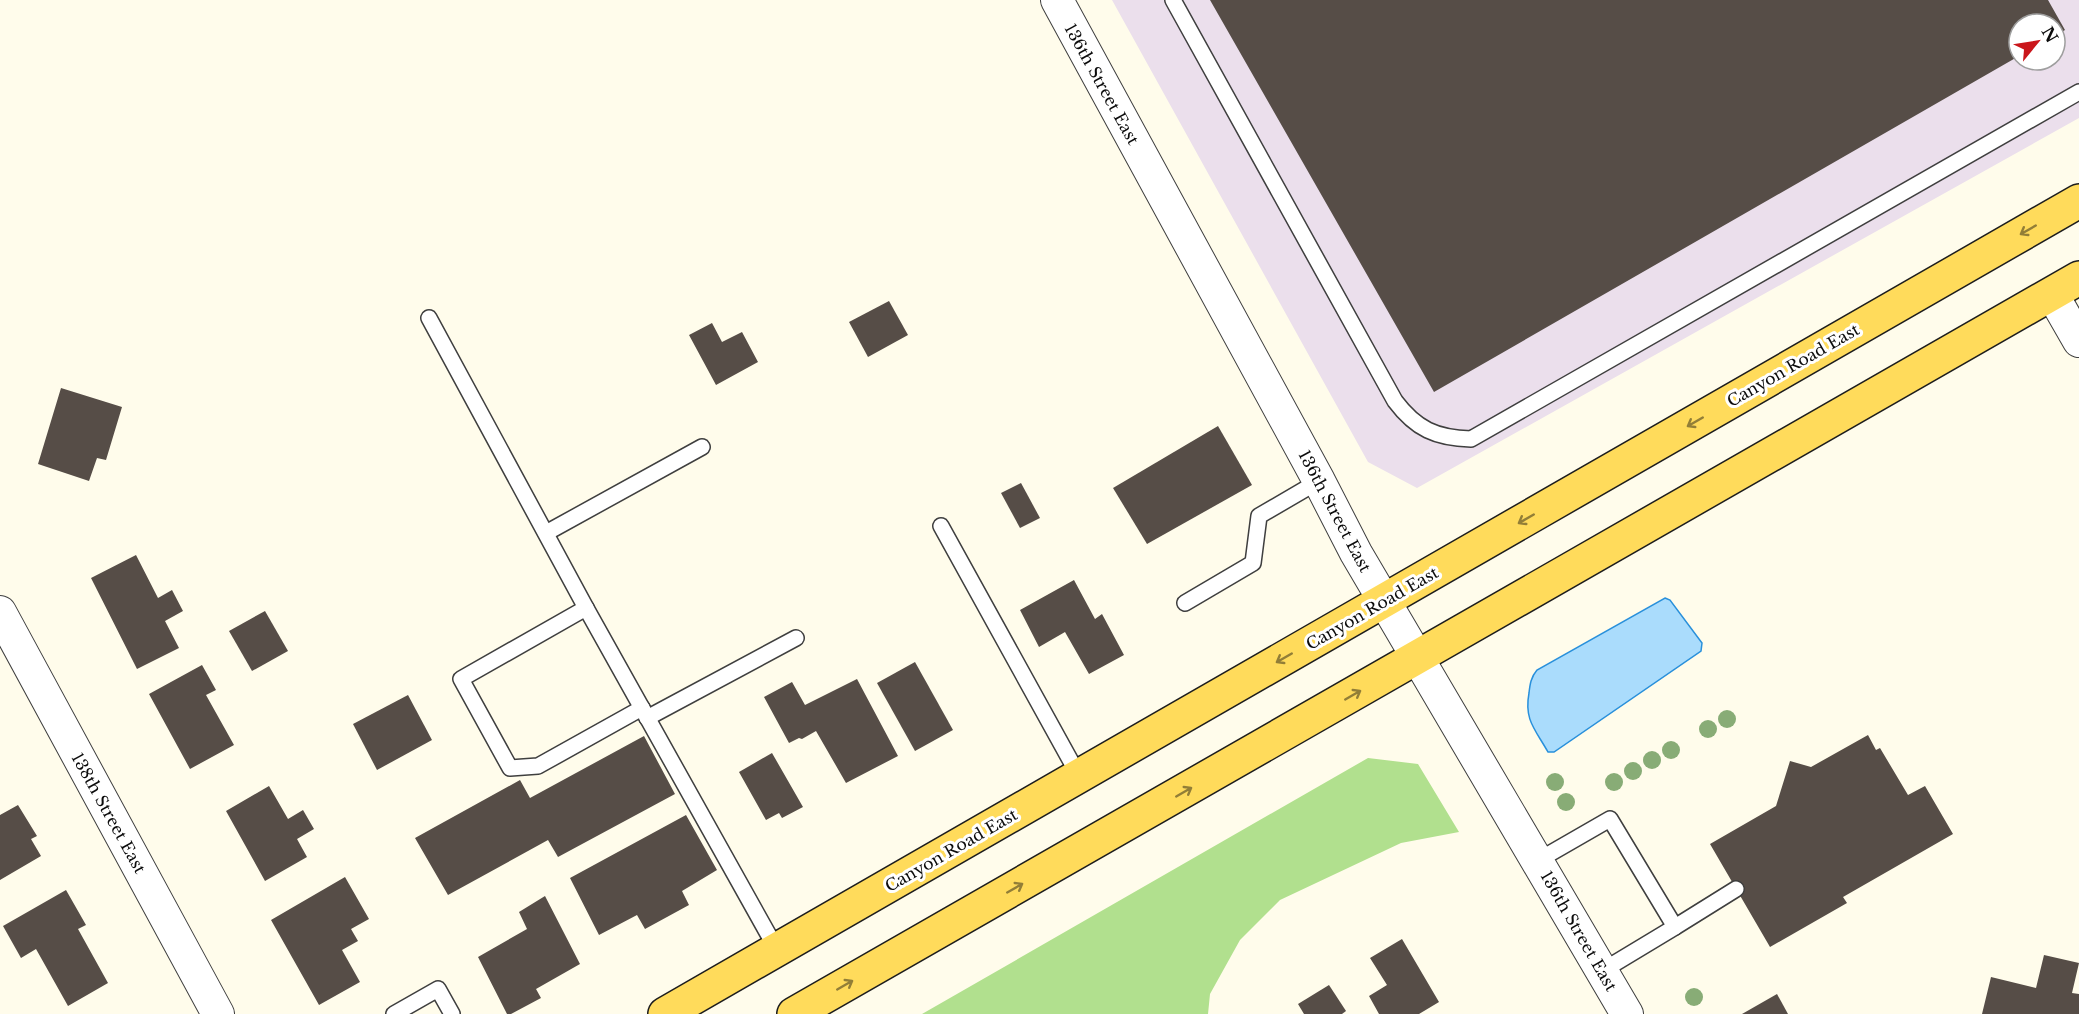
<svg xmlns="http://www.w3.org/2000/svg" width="2079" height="1014" viewBox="0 0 2079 1014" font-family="'Libre Baskerville',serif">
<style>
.industrial{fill:#ebdfec;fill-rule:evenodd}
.forest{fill:#b1e08e}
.water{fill:#aadcfc;stroke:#2990db;stroke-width:1.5}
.building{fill:#564d47}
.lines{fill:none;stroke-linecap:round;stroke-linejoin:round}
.service-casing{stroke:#3f3f3f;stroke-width:18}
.minor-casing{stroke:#3f3f3f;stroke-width:34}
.primary-casing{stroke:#1d1d1d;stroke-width:36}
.service{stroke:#fff;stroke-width:15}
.minor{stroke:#fff;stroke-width:32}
.primary{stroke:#ffdb5b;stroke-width:33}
.tree{fill:#88ac76}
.oneway{stroke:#927e37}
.labels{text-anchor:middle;stroke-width:6;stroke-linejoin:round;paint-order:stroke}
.street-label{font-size:16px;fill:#0c0c0c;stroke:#fff}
</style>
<rect width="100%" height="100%" fill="#fffceb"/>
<path class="industrial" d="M 1112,0 L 2079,0 L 2079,118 L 1417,488 L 1368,462 ZM 2019,24 L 2055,24 L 2055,60 L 2019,60 Z"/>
<polygon class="forest" points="1368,758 1418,764 1459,832 1401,843 1280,900 1240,940 1210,994 1208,1014 922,1014"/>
<path class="water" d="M 1665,598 L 1670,600 L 1702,643 L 1701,651 L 1554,752 L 1548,752 C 1535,729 1524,720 1529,693 C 1530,684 1531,677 1537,670 Z"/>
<g class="building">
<polygon points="1210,0 2048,0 2065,30 2055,36 2055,24 2019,24 2019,56 1434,392"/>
<polygon points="889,301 908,335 868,357 849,322"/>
<polygon points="712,323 722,342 742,332 758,362 716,385 689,335"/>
<polygon points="61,388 122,407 106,460 97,458 89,481 38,464"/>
<polygon points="1218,426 1252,485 1147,544 1113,488"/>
<polygon points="1021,483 1040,518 1020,528 1001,493"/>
<polygon points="136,555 158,598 172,590 183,611 165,621 179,648 137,669 91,578"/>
<polygon points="1074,580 1095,619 1102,614 1124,655 1089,674 1065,632 1039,647 1020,610"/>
<polygon points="265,611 288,651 252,671 229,631"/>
<polygon points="915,662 953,730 915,751 877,683"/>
<polygon points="202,665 216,690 206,695 234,745 190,769 149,694"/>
<polygon points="857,679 898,756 846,783 816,731 802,739 799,738 789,743 764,697 792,682 805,705"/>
<polygon points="408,695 432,740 377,770 353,724"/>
<polygon points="1868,735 1876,750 1880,748 1908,795 1925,786 1953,834 1843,897 1847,903 1770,947 1710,844 1776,806 1790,761 1811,767"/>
<polygon points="644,736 675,794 558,857 548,840 448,895 415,838 520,780 530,798"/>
<polygon points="772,753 803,807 782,818 779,813 766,820 739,772"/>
<polygon points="269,786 288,819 303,810 314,829 297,839 307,857 265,881 226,811"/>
<polygon points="18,805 37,836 31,839 41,856 0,880 0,815"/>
<polygon points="686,815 717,870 682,891 689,905 645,929 637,915 599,935 570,878"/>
<polygon points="345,877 369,919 351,929 358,941 342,950 360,982 319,1005 271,920"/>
<polygon points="66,890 86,925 78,929 108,983 68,1006 36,949 21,958 3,926"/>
<polygon points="545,896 580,964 536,989 541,998 511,1014 507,1014 478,957 527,929 519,912"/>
<polygon points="1402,939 1439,1002 1419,1014 1379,1014 1369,996 1387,985 1370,958"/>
<polygon points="2044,955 2079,963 2072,993 2079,994 2079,1014 1982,1014 1991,977 2036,988"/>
<polygon points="1329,985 1346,1011 1342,1014 1304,1014 1298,1004"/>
<polygon points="1777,994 1788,1014 1742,1014"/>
</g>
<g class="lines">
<defs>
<g id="service">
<path d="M 1173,0 L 1395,401 C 1416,429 1436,438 1471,439 L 2079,92"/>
<polyline points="429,318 586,608 777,950"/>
<polyline points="941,526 1079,776"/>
<polyline points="546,533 702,447"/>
<polyline points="1185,603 1253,563 1259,516 1319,481"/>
<polyline points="586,608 461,679 510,768 538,766 642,708"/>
<polyline points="647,718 796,638"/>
<polyline points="1537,861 1610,819 1675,927 1602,971"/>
<polyline points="1675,927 1736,889"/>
<polyline points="394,1014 438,989 452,1014"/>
</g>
<g id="minor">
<polyline points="1057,0 1319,481 1356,553 1627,1014"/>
<polyline points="2052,294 2079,341"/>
<polyline points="0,612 218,1014"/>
</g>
<g id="primary">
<polyline points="665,1014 2079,201"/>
<polyline points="794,1014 2079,278"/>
</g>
</defs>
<use href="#service" class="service-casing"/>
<use href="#minor" class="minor-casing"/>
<use href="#primary" class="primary-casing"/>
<use href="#service" class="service"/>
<use href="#minor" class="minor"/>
<use href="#primary" class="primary"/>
</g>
<g class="tree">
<circle cx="1727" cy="719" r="9"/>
<circle cx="1708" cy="729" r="9"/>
<circle cx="1671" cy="750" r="9"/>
<circle cx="1652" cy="760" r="9"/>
<circle cx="1633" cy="771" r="9"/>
<circle cx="1555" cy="782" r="9"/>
<circle cx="1614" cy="782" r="9"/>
<circle cx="1566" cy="802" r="9"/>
<circle cx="1694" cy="997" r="9"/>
</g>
<defs><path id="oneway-shaft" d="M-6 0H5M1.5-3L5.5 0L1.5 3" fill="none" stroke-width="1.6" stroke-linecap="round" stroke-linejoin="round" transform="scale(1.5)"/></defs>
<g class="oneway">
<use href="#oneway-shaft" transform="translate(2028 230) rotate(150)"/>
<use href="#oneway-shaft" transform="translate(1695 422) rotate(150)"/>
<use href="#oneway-shaft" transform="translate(1526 519) rotate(150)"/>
<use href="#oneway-shaft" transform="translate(1284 658) rotate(150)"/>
<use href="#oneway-shaft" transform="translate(1353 695) rotate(-30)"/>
<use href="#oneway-shaft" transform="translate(1184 792) rotate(-30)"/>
<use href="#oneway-shaft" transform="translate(1015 888) rotate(-30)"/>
<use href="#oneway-shaft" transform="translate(845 985) rotate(-30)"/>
</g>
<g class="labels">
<g class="street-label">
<text transform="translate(1102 84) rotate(61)" y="6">136th Street East</text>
<text transform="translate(1793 365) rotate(-30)" y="6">Canyon Road East</text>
<text transform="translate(1335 511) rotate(62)" y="6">136th Street East</text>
<text transform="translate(1372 608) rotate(-30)" y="6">Canyon Road East</text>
<text transform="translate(109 813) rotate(61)" y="6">138th Street East</text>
<text transform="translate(951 850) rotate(-30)" y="6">Canyon Road East</text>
<text transform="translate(1579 931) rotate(60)" y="6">136th Street East</text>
</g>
</g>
<g transform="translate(2037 42) rotate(60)"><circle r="28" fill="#ffffff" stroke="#9e9e9e" stroke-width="1.5"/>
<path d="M0-4.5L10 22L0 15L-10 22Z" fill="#ca161b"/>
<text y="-9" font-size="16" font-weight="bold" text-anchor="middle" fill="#0c0c0c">N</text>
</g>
</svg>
